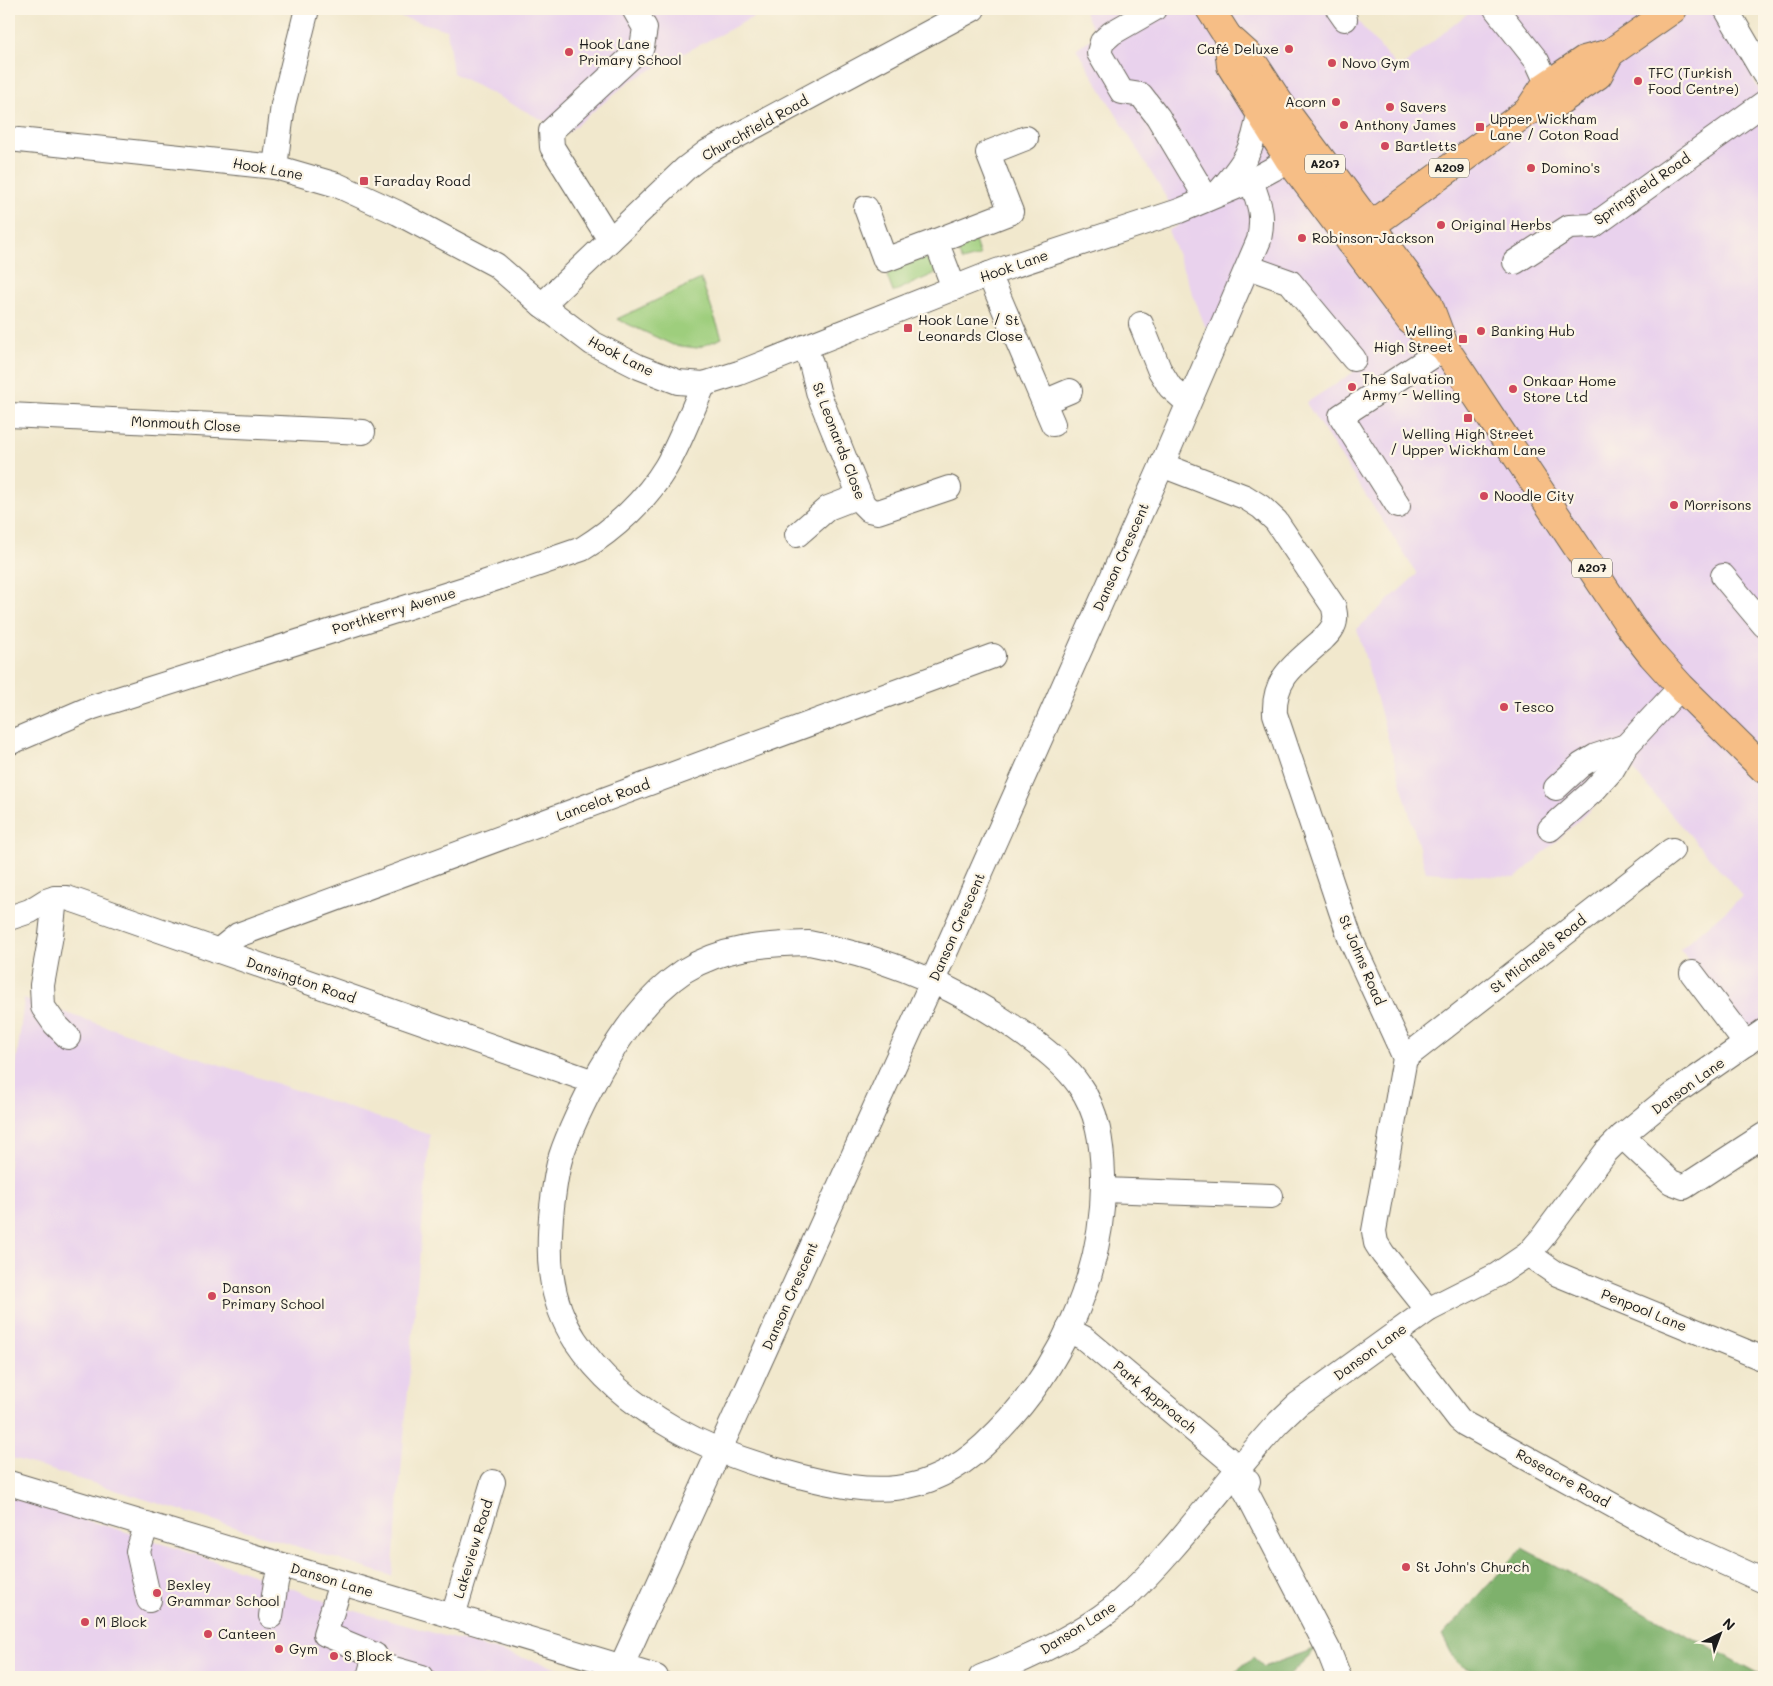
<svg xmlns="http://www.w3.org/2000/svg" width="1773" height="1686" viewBox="0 0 1773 1686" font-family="Mali,sans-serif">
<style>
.built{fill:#e9d2ed}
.green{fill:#9ece7d;stroke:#5d754c}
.forest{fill:#7eb16c;stroke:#4d6644}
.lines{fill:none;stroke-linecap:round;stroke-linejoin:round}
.minor-casing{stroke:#67635a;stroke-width:26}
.major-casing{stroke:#67635a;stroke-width:30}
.minor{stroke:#fff;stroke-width:24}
.major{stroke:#f6be86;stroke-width:28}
.poi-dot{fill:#d1495b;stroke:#fcf5e5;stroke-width:2}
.labels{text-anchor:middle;stroke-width:4.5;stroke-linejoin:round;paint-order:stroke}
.shield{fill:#fcf5e5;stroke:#5f5d58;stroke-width:1}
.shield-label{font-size:12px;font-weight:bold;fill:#1c1c1c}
.poi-label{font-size:14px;fill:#1c1c1c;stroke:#fcf5e5;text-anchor:start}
.street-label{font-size:14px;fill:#1c1c1c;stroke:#fcf5e5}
</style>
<rect width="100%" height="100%" fill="#fcf5e5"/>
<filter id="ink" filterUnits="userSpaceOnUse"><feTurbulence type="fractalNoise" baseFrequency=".02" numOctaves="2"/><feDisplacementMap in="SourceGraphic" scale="10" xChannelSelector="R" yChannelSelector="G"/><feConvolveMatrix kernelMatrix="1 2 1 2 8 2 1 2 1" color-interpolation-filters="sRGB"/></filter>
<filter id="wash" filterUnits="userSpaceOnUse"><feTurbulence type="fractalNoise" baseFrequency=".0096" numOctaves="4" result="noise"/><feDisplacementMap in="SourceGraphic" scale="20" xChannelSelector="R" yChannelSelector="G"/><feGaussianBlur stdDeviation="1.12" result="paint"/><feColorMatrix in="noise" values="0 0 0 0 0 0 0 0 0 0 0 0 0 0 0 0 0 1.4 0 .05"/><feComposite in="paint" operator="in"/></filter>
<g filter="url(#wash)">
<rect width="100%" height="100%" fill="#f1e8cd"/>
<g class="built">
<polygon points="373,9 769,9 630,81 567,133 453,73 447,30"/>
<polygon points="1083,9 1347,9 1399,69 1473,9 1731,9 1753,79 1764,98 1764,265 1758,269 1764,280 1764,1052 1761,1054 1680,949 1743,896 1633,770 1516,878 1426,872 1357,629 1417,574 1306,403 1354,372 1283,287 1257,279 1230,337 1205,326 1168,230 1178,226 1170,204 1076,48 1097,36"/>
<polygon points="24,999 430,1135 392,1576 9,1457 9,1126"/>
<polygon points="9,1497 143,1537 276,1582 334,1605 591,1677 9,1677"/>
</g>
<g class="green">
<polygon points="974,238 980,256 962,261 958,252 961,245"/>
<polygon points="918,258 931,260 936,273 893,292 887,276 902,261"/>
<polygon points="701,279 722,338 697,348 673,345 617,319"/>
</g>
<g class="forest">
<path d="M 1522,1548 L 1764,1676 L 1764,1677 L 1501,1677 C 1484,1663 1474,1675 1461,1665 C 1451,1658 1449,1645 1442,1636 Z"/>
<polygon points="1317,1648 1287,1677 1229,1677 1253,1657 1264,1667"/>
</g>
</g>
<g filter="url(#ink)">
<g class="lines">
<defs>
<g id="minor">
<polyline points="1154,9 1112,33 1102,42 1099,53 1122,92 1141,95 1158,117 1207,199"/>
<polyline points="1338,9 1345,19"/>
<polyline points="1496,9 1537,61 1548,85"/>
<polyline points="1726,9 1764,74"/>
<polyline points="9,139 275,167 337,185 398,213 496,265 542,305 592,343 639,367 678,382 704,384 739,373 997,271 1179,211 1251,181 1273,169 1288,158 1286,140"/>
<polyline points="275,167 283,105 307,9"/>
<path d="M 1218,193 C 1243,165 1254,150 1259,112"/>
<polyline points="866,208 885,260 936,241"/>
<polyline points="610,240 552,147 551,131 642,47 645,28 634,9"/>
<polyline points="1515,262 1569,227 1593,226 1764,103"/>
<polyline points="1248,267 1290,282 1354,359"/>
<polyline points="989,274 1053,424"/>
<polyline points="954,288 936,241 1011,212 988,153 1026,138"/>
<polyline points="542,305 686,168 707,152 973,9"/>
<polyline points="1141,324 1159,369 1170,387 1188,403"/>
<polyline points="804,347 811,363 819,395 863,504 869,510 878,512 949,488"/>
<polyline points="1044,402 1070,391"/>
<polyline points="9,415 363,432"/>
<path d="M 1162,465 L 1245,497 L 1261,507 L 1276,521 L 1334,607 C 1334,611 1336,615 1335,619 C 1335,628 1327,635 1321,641 C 1296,664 1273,677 1275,714 L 1350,938 L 1405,1058 L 1374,1231 L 1376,1243 L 1383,1254 L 1428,1310"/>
<polyline points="1398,506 1341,416 1445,348"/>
<polyline points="797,535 828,508 859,496"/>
<polyline points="1723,576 1764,625"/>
<path d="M 9,743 L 93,707 L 480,584 L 582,549 C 615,529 646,500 666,467 C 680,443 692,410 704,384"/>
<polyline points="1556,788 1581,765 1596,756 1626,746"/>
<polyline points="1550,829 1593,791 1612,770 1626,746 1681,687"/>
<polyline points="55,898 51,935 42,985 43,1007 55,1024 68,1037"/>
<polyline points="9,918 30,911 46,901 55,898 67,898 79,902 594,1082"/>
<path d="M 809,943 C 889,958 963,989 1029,1038 C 1047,1051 1066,1066 1079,1085 C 1098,1111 1102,1144 1103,1175 C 1105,1276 1058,1377 984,1445 C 925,1499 872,1495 799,1476 C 714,1455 625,1415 575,1340 C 548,1298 547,1254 552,1207 C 554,1190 556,1172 561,1156 C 571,1126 586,1097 601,1069 C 623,1032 647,996 684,971 C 722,947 765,944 809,943 Z"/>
<polyline points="218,951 238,935 993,656"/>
<polyline points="1692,973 1746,1044"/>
<polyline points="1405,1058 1672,850"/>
<polyline points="1622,1136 1671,1182 1684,1187 1764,1135"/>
<polyline points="1103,1190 1271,1196"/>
<polyline points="1528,1254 1557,1274 1764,1359"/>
<polyline points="1068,1330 1084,1338 1239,1468"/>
<polyline points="1394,1335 1459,1419 1465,1424 1683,1544 1764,1581"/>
<polyline points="1248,1481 1245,1490 1248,1495 1328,1649 1339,1677"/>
<polyline points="9,1483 656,1677"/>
<polyline points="147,1524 138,1551 149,1600"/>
<polyline points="341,1583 325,1634 375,1655 369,1677"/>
<polyline points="271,1616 276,1582 281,1565"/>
<polyline points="453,1616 493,1482"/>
<polyline points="373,1663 422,1677"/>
<path d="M 621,1667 L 933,980 L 1162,465 L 1259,240 C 1264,215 1260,205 1251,181"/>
<path d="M 981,1677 C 1027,1659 1084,1634 1121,1601 C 1180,1548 1225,1480 1279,1422 L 1298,1404 L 1428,1310 L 1497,1275 L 1528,1254 L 1542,1238 L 1606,1152 L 1622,1136 L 1672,1095 L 1764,1031"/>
</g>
<g id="major">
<polyline points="1210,9 1228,37 1248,55 1280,104 1428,303 1445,348 1631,628 1652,655 1681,687 1764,769"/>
<polyline points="1228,37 1231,66 1288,158 1410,320 1445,348"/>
<polyline points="1528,111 1558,102 1598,75 1610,53"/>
<polyline points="1350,241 1528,111 1544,87 1584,60 1610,53 1673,9"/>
</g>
</defs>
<use href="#minor" class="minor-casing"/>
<use href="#major" class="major-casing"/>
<use href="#minor" class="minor"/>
<use href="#major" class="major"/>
</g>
</g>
<g class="poi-dot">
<circle cx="1289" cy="49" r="5"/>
<circle cx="569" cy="52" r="5"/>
<circle cx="1332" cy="63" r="5"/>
<circle cx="1638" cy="81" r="5"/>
<circle cx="1336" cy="102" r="5"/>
<circle cx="1390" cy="107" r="5"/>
<circle cx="1344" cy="125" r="5"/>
<rect x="1475" y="122" width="10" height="10" rx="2.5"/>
<circle cx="1385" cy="146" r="5"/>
<circle cx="1531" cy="168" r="5"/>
<rect x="359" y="176" width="10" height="10" rx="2.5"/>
<circle cx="1441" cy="225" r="5"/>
<circle cx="1302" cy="238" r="5"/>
<rect x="903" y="323" width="10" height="10" rx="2.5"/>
<circle cx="1481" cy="331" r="5"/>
<rect x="1458" y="334" width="10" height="10" rx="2.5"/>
<circle cx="1352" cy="387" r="5"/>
<circle cx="1513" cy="389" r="5"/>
<rect x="1463" y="413" width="10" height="10" rx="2.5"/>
<circle cx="1484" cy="496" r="5"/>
<circle cx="1674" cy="505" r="5"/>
<circle cx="1504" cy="707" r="5"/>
<circle cx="212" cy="1296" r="5"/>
<circle cx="1406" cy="1567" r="5"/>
<circle cx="157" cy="1593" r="5"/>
<circle cx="85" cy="1622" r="5"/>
<circle cx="208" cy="1634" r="5"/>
<circle cx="279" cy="1649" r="5"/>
<circle cx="334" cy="1656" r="5"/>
</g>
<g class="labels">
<g class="shield">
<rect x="1305" y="154.5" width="40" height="19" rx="4"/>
<rect x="1429" y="158.5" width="40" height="19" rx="4"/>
<rect x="1572" y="558.5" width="40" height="19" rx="4"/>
</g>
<g class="shield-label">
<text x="1325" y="168">A207</text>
<text x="1449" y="172">A209</text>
<text x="1592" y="572">A207</text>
</g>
<g class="poi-label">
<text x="579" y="49">Hook Lane<tspan x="579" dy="16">Primary School</tspan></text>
<text x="1279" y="54" text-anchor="end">Café Deluxe</text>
<text x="1342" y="68">Novo Gym</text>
<text x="1648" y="78">TFC (Turkish<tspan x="1648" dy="16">Food Centre)</tspan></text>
<text x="1326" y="107" text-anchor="end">Acorn</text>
<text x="1400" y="112">Savers</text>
<text x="1490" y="124">Upper Wickham<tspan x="1490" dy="16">Lane / Coton Road</tspan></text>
<text x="1354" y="130">Anthony James</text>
<text x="1395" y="151">Bartletts</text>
<text x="1541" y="173">Domino's</text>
<text x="374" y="186">Faraday Road</text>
<text x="1451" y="230">Original Herbs</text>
<text x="1312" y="243">Robinson-Jackson</text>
<text x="918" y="325">Hook Lane / St<tspan x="918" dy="16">Leonards Close</tspan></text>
<text x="1453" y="336" text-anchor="end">Welling<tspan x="1453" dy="16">High Street</tspan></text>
<text x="1491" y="336">Banking Hub</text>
<text x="1362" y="384">The Salvation<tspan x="1362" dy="16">Army - Welling</tspan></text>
<text x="1523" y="386">Onkaar Home<tspan x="1523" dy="16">Store Ltd</tspan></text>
<text x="1468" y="439" text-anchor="middle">Welling High Street<tspan x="1468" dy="16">/ Upper Wickham Lane</tspan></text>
<text x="1494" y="501">Noodle City</text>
<text x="1684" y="510">Morrisons</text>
<text x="1514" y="712">Tesco</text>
<text x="222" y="1293">Danson<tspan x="222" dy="16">Primary School</tspan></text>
<text x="1416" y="1572">St John's Church</text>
<text x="167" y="1590">Bexley<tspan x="167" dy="16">Grammar School</tspan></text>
<text x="95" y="1627">M Block</text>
<text x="218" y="1639">Canteen</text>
<text x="289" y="1654">Gym</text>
<text x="344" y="1661">S Block</text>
</g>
<g class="street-label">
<text transform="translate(755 128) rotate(-29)" y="5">Churchfield Road</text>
<text transform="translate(268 169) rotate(10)" y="5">Hook Lane</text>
<text transform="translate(1642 189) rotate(-35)" y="5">Springfield Road</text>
<text transform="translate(1014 266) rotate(-19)" y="5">Hook Lane</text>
<text transform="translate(621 356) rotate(27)" y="5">Hook Lane</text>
<text transform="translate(186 424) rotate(3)" y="5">Monmouth Close</text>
<text transform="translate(839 441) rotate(69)" y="5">St Leonards Close</text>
<text transform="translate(1121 557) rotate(-66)" y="5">Danson Crescent</text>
<text transform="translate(394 611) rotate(-17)" y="5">Porthkerry Avenue</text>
<text transform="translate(603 800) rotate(-20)" y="5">Lancelot Road</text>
<text transform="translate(957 927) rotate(-66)" y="5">Danson Crescent</text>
<text transform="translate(1538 954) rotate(-38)" y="5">St Michaels Road</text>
<text transform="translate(1362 960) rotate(67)" y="5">St Johns Road</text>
<text transform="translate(301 980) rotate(19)" y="5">Dansington Road</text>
<text transform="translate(1688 1086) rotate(-36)" y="5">Danson Lane</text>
<text transform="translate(790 1296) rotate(-66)" y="5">Danson Crescent</text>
<text transform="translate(1644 1310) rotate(22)" y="5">Penpool Lane</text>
<text transform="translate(1370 1352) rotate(-36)" y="5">Danson Lane</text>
<text transform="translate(1155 1397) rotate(40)" y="5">Park Approach</text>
<text transform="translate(1563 1478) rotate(29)" y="5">Roseacre Road</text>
<text transform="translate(473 1549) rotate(-73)" y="5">Lakeview Road</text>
<text transform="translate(332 1580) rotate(17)" y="5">Danson Lane</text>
<text transform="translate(1078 1628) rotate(-32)" y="5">Danson Lane</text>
</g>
</g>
<rect width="1773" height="1686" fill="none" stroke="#fcf5e5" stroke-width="30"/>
<g transform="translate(1720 1634) rotate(42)" stroke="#fcf5e5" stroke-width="4" paint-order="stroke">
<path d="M0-4L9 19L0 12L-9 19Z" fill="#1c1c1c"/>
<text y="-8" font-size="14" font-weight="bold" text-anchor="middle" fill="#1c1c1c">N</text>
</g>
</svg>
